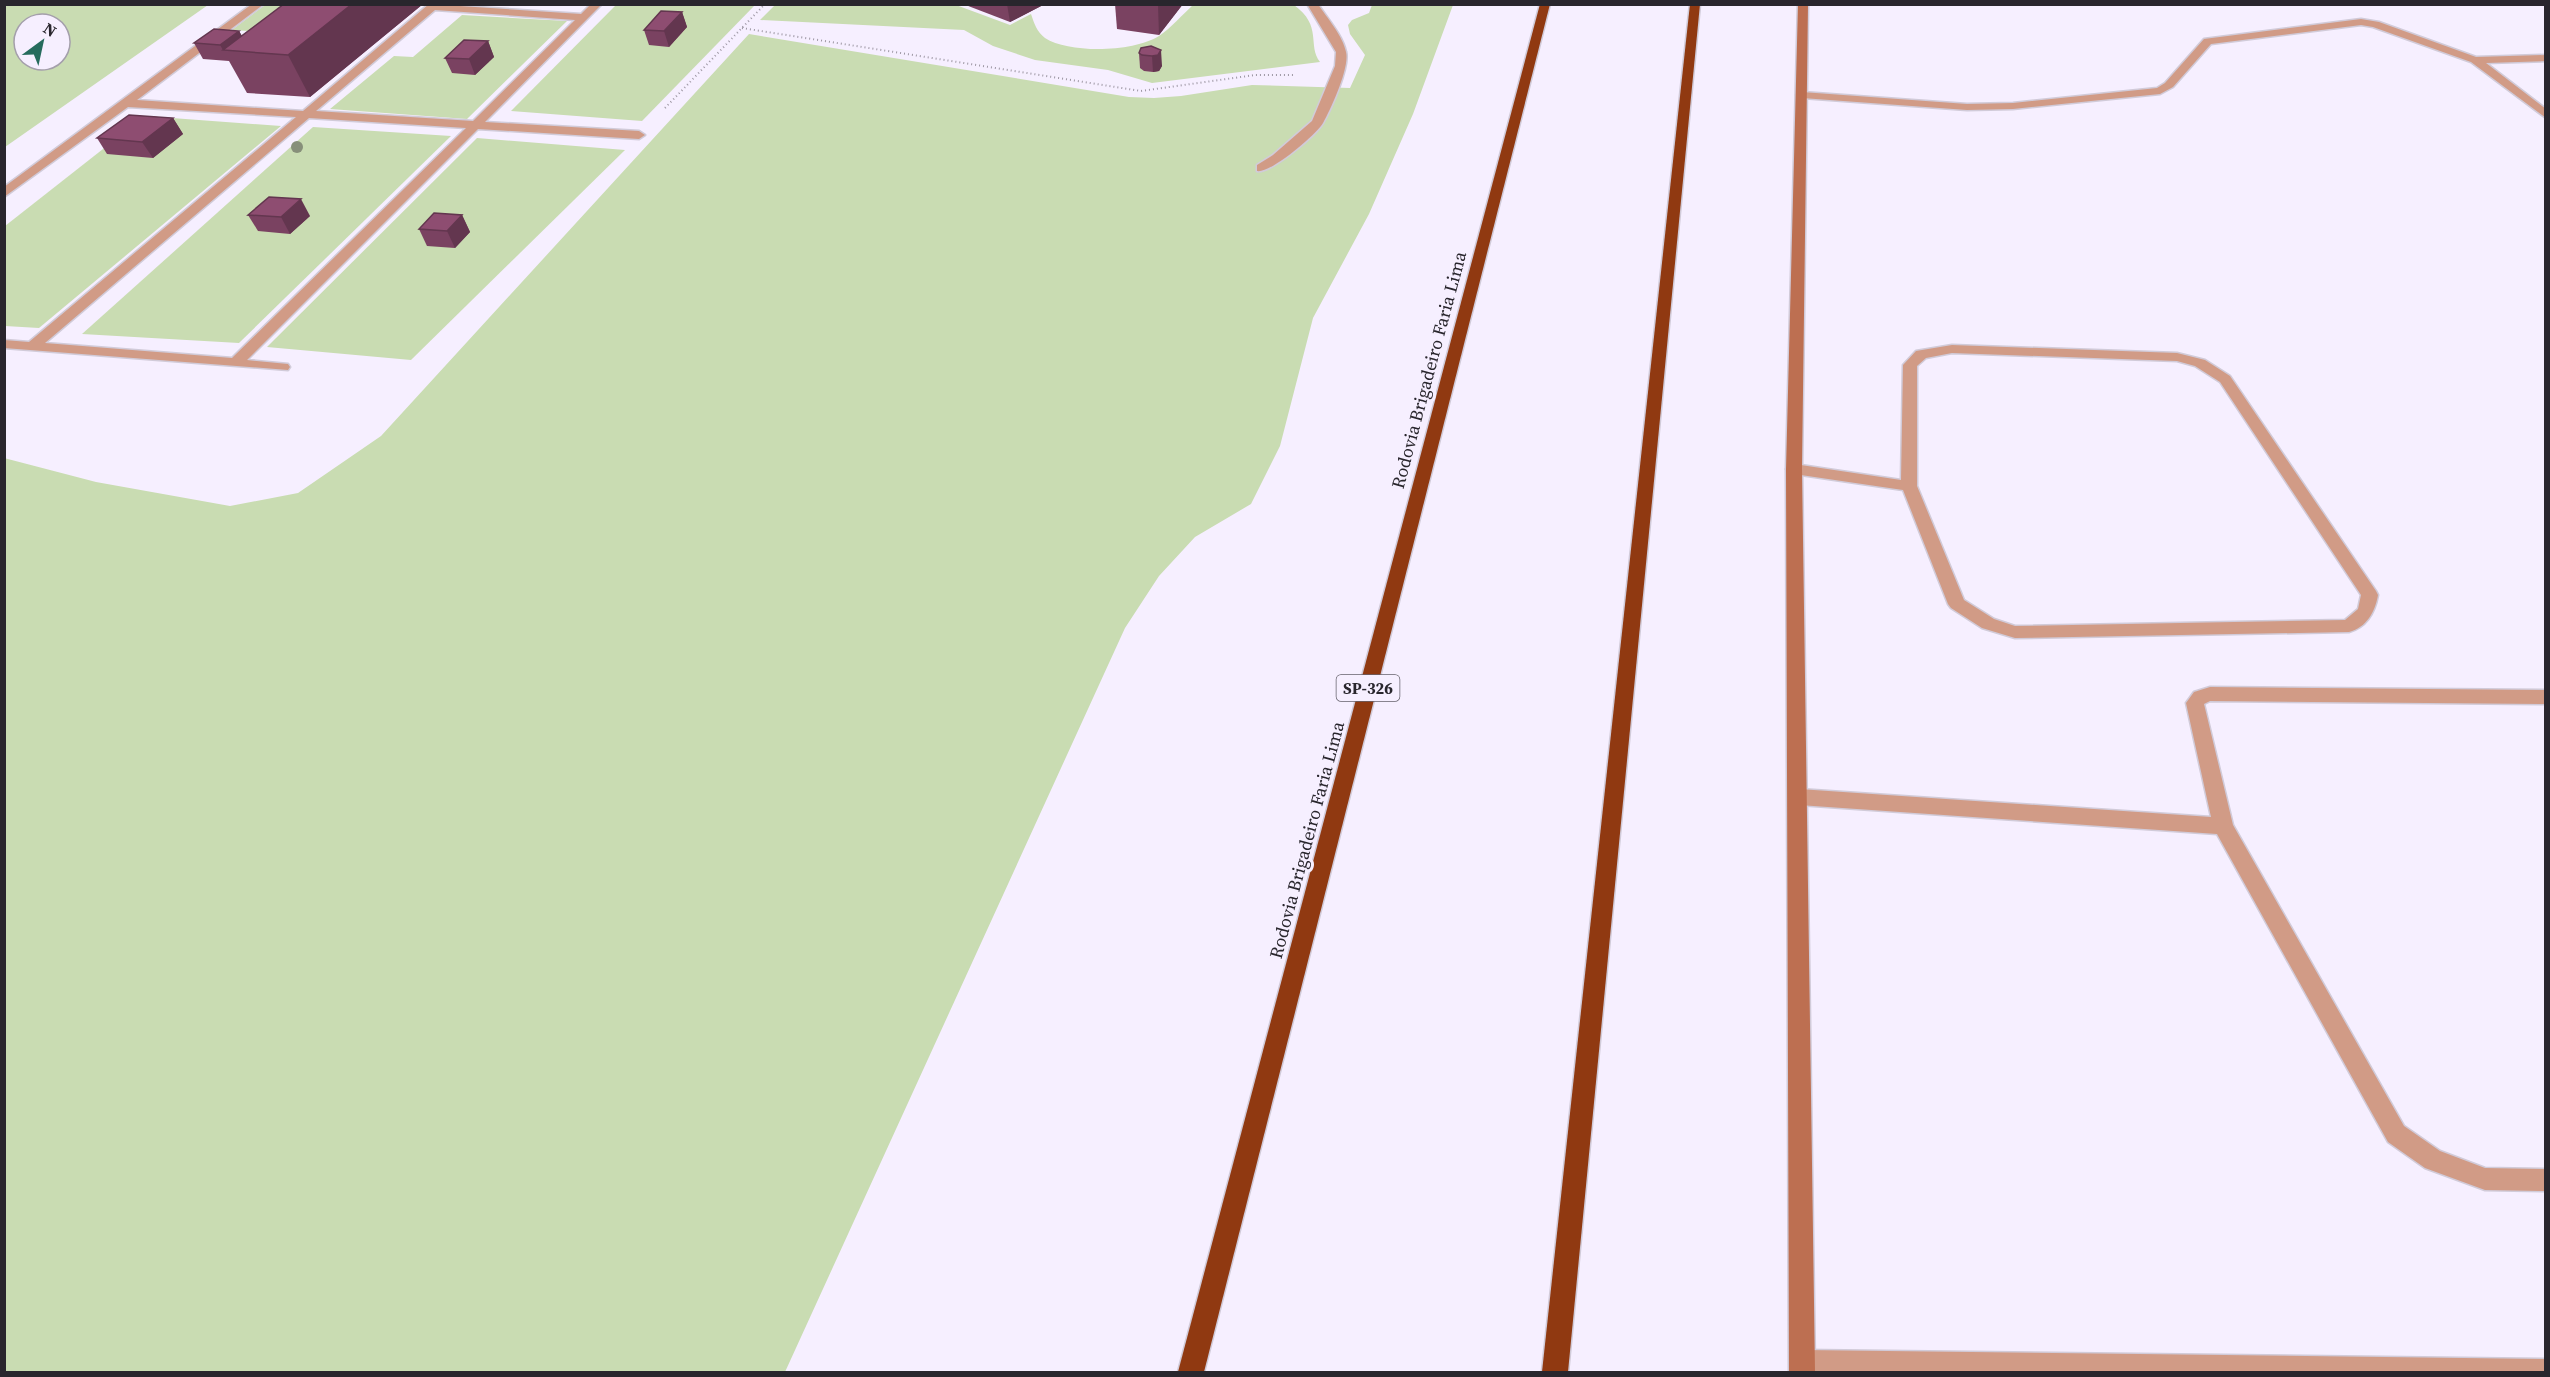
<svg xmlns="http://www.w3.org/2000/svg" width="2550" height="1377" viewBox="0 0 2550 1377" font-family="'Source Serif 4',serif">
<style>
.green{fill:#c9dcb2;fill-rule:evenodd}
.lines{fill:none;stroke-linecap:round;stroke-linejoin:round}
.lane-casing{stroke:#d1cbd9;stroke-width:3}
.street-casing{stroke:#d1cbd9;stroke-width:3}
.secondary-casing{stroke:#d1cbd9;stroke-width:3}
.highway-casing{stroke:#d1cbd9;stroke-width:3}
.path{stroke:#9e98a4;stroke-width:2;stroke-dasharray:1 3;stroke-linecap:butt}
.lane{fill:#d19b86;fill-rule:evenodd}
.street{fill:#d19b86;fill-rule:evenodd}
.secondary{fill:#bd6f51;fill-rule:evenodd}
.highway{fill:#903911;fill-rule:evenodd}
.tree{fill:#878f7a}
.wall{fill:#7a4261}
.shaded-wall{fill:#63364f}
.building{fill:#8e4d71;stroke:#63364f;stroke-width:1.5}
.labels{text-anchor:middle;stroke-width:6;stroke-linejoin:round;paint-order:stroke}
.shield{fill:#f6efff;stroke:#66626c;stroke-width:1.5}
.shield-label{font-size:16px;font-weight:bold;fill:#29262d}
.street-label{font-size:18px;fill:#29262d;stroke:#f6efff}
</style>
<rect width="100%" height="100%" fill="#f6efff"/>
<g class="green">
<path d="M 5,4 L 208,4 L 208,5 L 5,147 ZM 24,24 L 60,24 L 60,60 L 24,60 Z"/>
<polygon points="265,5 326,5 310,35 232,30"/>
<polygon points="616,5 755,5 642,121 511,111"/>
<path d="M 775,5 L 956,5 L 1010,25 L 1031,14 C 1034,23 1037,32 1045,38 C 1070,54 1134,52 1159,36 C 1171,28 1182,15 1193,5 L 1294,5 C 1323,26 1307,45 1320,62 L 1152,83 L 1108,70 L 1035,60 L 993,46 L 964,30 L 760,20 Z"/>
<polygon points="1372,5 1453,5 1413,114 1369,214 1313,318 1280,446 1251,504 1195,537 1159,576 1125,628 785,1372 5,1372 4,458 96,482 230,506 298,493 381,436 749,34 1129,97 1154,98 1181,96 1252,85 1350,88 1365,55 1350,34 1348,25 1352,20 1369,13"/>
<polygon points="462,15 567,21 467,119 330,109 394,56 413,57"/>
<polygon points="145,116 281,126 39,328 5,326 5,226"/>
<polygon points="313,127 451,136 239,343 82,334"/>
<polygon points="477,138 625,150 411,360 267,347"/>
</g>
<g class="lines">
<defs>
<g id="lane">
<path d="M 252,4 L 264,4 L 137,100 L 303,111 L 429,4 L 581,14 L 591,4 L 602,4 L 485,122 L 639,131 L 645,135 L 639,139 L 478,129 L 247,360 L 288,364 L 290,367 L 288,370 L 4,348 L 4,340 L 29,342 L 296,117 L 128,107 L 4,197 L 4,187 ZM 435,10 L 575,20 L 473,121 L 316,111 ZM 309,118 L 466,128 L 232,358 L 45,343 Z"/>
<path d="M 1307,4 L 1318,4 C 1327,18 1343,36 1346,52 C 1350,67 1331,109 1323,123 C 1316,135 1270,174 1257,171 L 1257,165 L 1273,155 L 1312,121 L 1335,66 L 1336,52 Z"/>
<polygon points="2361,19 2379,22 2476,57 2546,55 2546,61 2486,63 2546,109 2546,118 2471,62 2373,27 2361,25 2211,44 2173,87 2160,94 2013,109 1967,110 1802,98 1796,95 1802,92 1967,104 2013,103 2157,88 2165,83 2204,39"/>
<path d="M 1952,345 L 2177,353 L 2205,360 L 2230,376 L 2376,591 L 2378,595 C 2375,612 2367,627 2349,632 L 2015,638 L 1982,628 L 1951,608 L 1948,604 L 1903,490 L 1794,474 L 1786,469 L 1794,464 L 1901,480 L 1903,365 L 1916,351 ZM 1952,353 L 2177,361 L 2195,366 L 2220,382 L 2361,595 L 2358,609 L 2345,620 L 2015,626 L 1994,619 L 1964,600 L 1917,486 L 1917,366 L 1926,358 Z"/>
<polygon points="2210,687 2546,690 2546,704 2210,701 2204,704 2233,825 2404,1126 2440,1151 2485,1168 2546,1169 2546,1191 2485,1190 2425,1168 2388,1142 2217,834 1799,805 1792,802 1789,797 1792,792 1799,789 2211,817 2186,703 2194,692"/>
</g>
<polygon id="street" points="1803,1350 2546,1359 2546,1372 1795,1372 1790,1363 1794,1354"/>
<polygon id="secondary" points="1798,4 1808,4 1802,469 1815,1372 1789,1372 1786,469"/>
<g id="highway">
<polygon points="1540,4 1550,4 1204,1372 1178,1372"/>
<polygon points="1690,4 1700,4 1568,1372 1542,1372"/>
</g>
</defs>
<use href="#lane" class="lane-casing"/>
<use href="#street" class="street-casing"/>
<use href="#secondary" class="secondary-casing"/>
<use href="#highway" class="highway-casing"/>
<g class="path">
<polyline points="742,28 1141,91 1255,75 1293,75"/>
<polyline points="665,108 765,4"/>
</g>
<use href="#lane" class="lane"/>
<use href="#street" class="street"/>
<use href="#secondary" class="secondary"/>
<use href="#highway" class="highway"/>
</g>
<circle class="tree" cx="297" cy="147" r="6"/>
<g class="wall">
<polygon points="284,4 423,4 310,97 247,93 229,61 203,59 194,43 239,31 242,36"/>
<polygon points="556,4 578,4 576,6"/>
<polygon points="963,4 1045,4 1010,22"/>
<polygon points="1115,4 1183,4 1159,35 1117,29"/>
<polygon points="682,12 687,27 669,47 649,45 644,30"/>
<polygon points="488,41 494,57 475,75 452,73 445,58"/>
<polygon points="1151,46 1162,66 1159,71 1153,72 1144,71 1140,68 1139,53"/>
<polygon points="173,118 183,134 153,158 107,154 97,138"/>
<polygon points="248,215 310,216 290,234 258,231"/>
<polygon points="462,215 470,232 455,248 427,246 419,229"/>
</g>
<g class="shaded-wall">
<polygon points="352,4 423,4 310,97 288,55"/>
<polygon points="1007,4 1045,4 1010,22"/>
<polygon points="1158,4 1183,4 1159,35 1158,5"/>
<polygon points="682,12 687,27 669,47 664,31"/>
<polygon points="239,31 248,47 223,50 220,45"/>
<polygon points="488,41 494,57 475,75 469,59"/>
<polygon points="1161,50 1162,66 1159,71 1153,72 1152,56"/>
<polygon points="173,118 183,134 153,158 142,142"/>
<polygon points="301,199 310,216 290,234 281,217"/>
<polygon points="462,215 470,232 455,248 447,231"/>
</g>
<g class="building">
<polygon points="284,4 352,4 288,55 223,50"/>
<polygon points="661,11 682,12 664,31 644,30"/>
<polygon points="214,29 239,31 220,45 194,43"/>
<polygon points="464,40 488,41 469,59 445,58"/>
<polygon points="1151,46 1161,50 1158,55 1152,56 1142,55 1139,53 1141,48"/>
<polygon points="129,115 173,118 142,142 97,138"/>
<polygon points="269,197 301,199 281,217 248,215"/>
<polygon points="434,213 462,215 447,231 419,229"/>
</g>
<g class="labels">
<rect class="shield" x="1336.5" y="675" width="63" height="26" rx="4.5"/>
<g class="shield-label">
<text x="1368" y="694">SP-326</text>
</g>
<g class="street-label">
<text transform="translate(1429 370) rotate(-75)" y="6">Rodovia Brigadeiro Faria Lima</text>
<text transform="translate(1307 840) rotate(-75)" y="6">Rodovia Brigadeiro Faria Lima</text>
</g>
</g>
<rect width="2550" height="1377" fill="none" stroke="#29262d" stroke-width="12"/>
<g transform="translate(42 42) rotate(33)"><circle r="28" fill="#f6efff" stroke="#a49fab" stroke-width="1.5"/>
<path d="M0-4.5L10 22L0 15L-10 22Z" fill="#266b5d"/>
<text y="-9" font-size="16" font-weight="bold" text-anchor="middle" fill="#29262d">N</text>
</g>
</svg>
